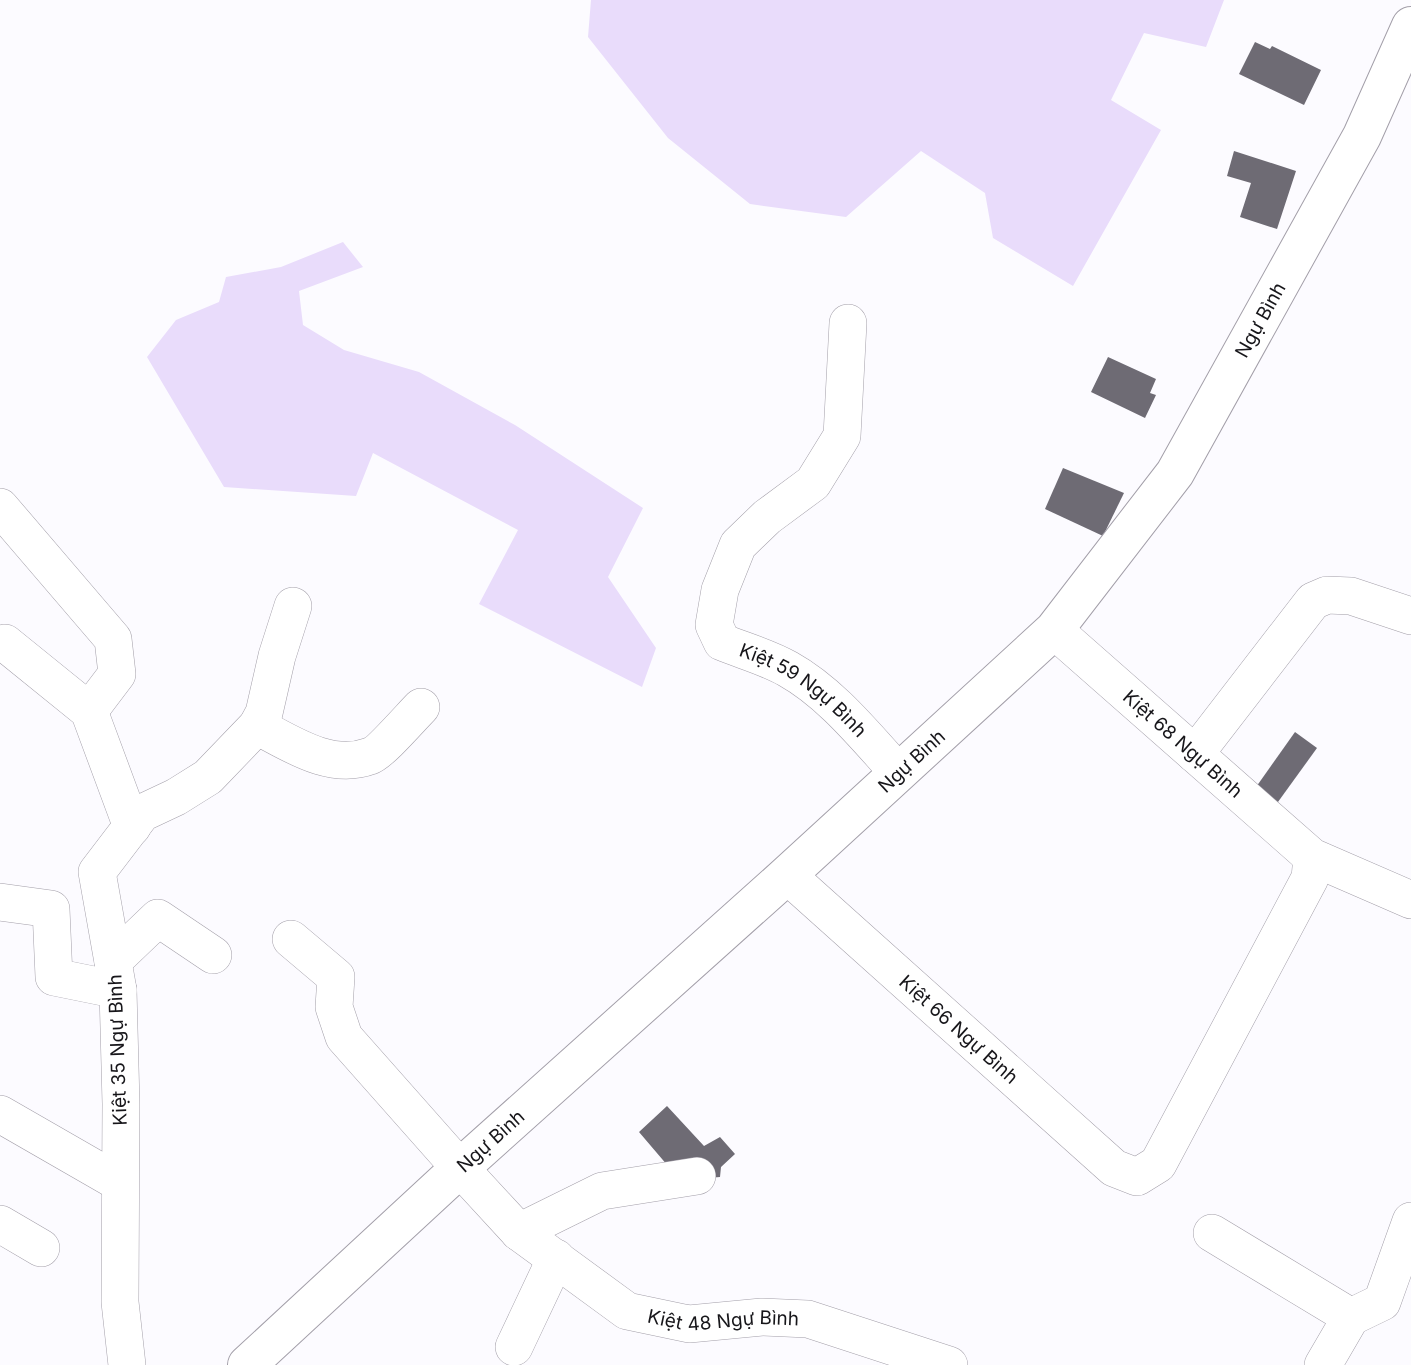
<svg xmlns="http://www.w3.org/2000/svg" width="1411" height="1365" viewBox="0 0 1411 1365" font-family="Inter,sans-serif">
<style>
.green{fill:#e9dcfb}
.building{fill:#6e6b74}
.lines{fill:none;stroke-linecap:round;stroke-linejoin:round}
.minor-casing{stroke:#a39fa9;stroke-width:38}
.highway-casing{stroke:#a39fa9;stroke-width:40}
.minor{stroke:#fff;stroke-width:37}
.highway{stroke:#fff;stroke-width:38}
.labels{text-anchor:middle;stroke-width:6;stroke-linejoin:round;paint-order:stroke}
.street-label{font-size:19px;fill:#17161a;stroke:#fff}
</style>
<rect width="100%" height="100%" fill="#fcfbff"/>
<g class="green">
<polygon points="591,0 1224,0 1206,47 1144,33 1111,100 1161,130 1073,286 993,238 985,193 921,151 846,217 750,204 668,138 588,37"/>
<polygon points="343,242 363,267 299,291 303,325 344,350 419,372 515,425 643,508 608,577 656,648 642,687 479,604 518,530 373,453 356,496 224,487 147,357 176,320 219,302 226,277 281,267"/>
</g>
<g class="building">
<polygon points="1255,42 1270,49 1272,46 1321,70 1304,105 1239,74"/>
<polygon points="1234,151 1296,171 1277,229 1240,217 1251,183 1227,176"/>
<polygon points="1108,357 1156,379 1150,393 1156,395 1145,418 1091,392"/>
<polygon points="1063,468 1124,493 1103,536 1045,509"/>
<polygon points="1295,732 1317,748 1265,820 1244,804"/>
<polygon points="667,1106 704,1146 720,1137 735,1154 721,1167 720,1177 696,1179 668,1166 639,1132"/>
</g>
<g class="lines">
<defs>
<g id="minor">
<path id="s1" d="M 848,323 L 842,436 L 813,483 L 767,517 L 738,545 L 720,590 L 714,625 L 722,642 C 744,651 767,657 788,669 C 831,693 865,736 898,772"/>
<polyline points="0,507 113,639 117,674 89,711"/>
<path id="s2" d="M 1054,630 L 1312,857 L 1411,900"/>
<polyline points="5,643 89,711 132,827"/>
<path d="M 257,726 C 290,743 330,771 370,756 C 380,753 411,717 421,707"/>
<polyline points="1195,754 1313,601 1327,595 1351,596 1411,616"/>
<path id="s3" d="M 787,875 L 1114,1168 L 1137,1177 L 1158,1164 L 1310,878 L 1312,857"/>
<polyline points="0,902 51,909 54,977 118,990"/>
<path id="s4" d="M 291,939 L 336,977 L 334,1007 L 344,1037 L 460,1168 L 519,1232 L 627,1311 L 689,1324 L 762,1317 L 808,1319 L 949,1365"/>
<polyline points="113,961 158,918 213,955"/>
<polyline points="0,1114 120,1183"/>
<polyline points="0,1224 41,1248"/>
<polyline points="519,1232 602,1191 697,1176"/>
<polyline points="1212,1233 1351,1317"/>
<polyline points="514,1347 556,1258"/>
<polyline points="127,1365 120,1302 121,1104 118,990 97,872 142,813 176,797 208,777 257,726 264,713 277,656 293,606"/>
<polyline points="1323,1365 1351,1317 1382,1302 1411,1221"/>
</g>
<g id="highway">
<path id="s5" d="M 247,1365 L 460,1168 L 787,875 L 1054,630 L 1175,473 L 1362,136 L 1411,26"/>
</g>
</defs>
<use href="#minor" class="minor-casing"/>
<use href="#highway" class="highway-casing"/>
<use href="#minor" class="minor"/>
<use href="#highway" class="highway"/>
</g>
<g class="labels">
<g class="street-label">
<text dy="7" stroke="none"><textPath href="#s5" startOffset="1465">Ngự Bình</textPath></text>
<text dy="7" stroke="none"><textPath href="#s1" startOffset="464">Kiệt 59 Ngự Bình</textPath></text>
<text dy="7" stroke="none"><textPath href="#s2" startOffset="172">Kiệt 68 Ngự Bình</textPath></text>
<text dy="7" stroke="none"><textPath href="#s5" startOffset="898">Ngự Bình</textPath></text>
<text dy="7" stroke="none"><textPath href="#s3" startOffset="231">Kiệt 66 Ngự Bình</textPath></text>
<text transform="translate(117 1050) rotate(-92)" y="7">Kiệt 35 Ngự Bình</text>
<text dy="7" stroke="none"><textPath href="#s5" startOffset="331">Ngự Bình</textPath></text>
<text dy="7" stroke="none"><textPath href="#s4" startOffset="614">Kiệt 48 Ngự Bình</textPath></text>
</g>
</g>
</svg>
